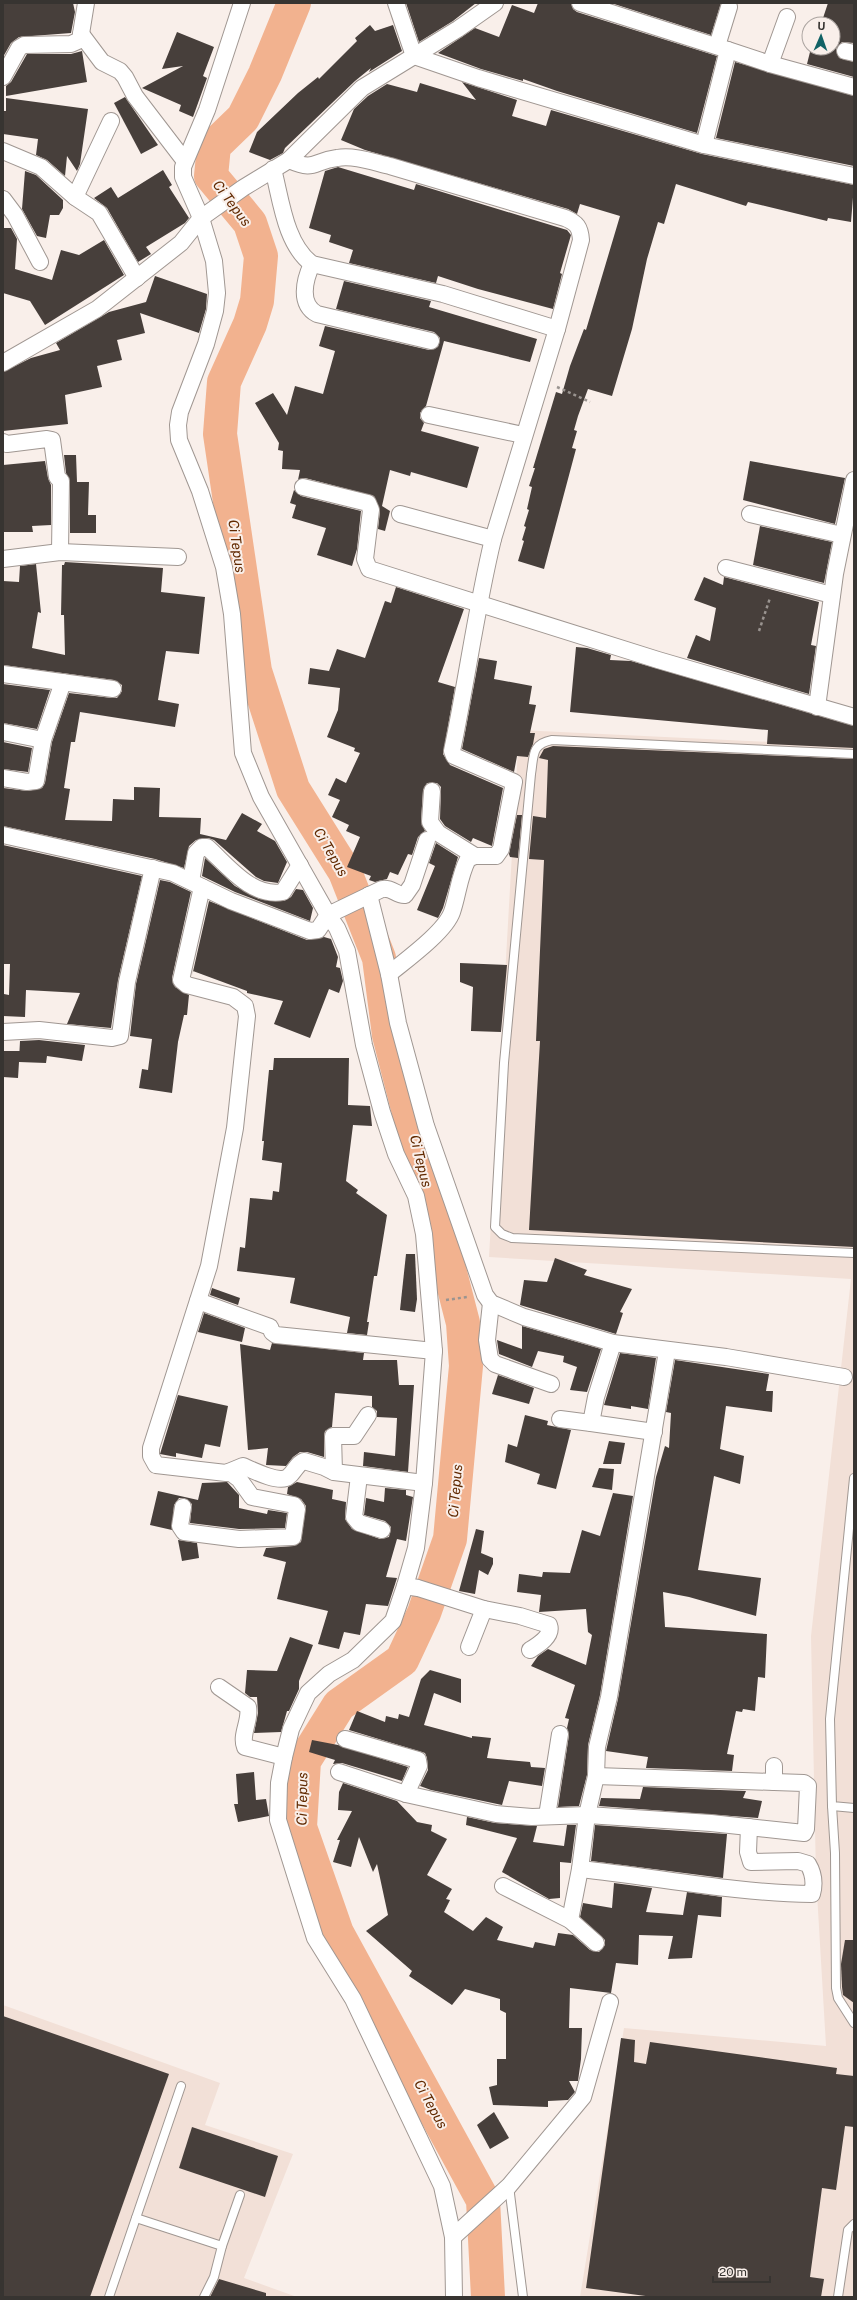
<svg xmlns="http://www.w3.org/2000/svg" width="857" height="2300" viewBox="0 0 857 2300" font-family="'Public Sans',sans-serif">
<style>
.built{fill:#f2e0d7}
.lines{fill:none;stroke-linecap:round;stroke-linejoin:round}
.river{stroke:#f2b28f;stroke-width:34}
.building{fill:#473f3b}
.lane-casing{stroke:#a09792;stroke-width:10}
.street-casing{stroke:#a09792;stroke-width:18}
.path{stroke:#9a9490;stroke-width:2.5;stroke-dasharray:3 3;stroke-linecap:butt}
.lane{stroke:#fff;stroke-width:8}
.street{stroke:#fff;stroke-width:16}
.labels{text-anchor:middle;stroke-width:4;stroke-linejoin:round;paint-order:stroke}
.water-label{font-size:14px;font-style:italic;fill:#612900;stroke:#f9efea}
</style>
<rect width="100%" height="100%" fill="#f9efea"/>
<g class="built">
<polygon points="519,730 854,746 854,2297 580,2297 624,2028 826,2046 816,1876 811,1636 851,1279 489,1257"/>
<polygon points="3,2005 220,2083 205,2125 293,2154 244,2278 297,2297 3,2297"/>
</g>
<g class="lines">
<polyline class="river" points="294,3 265,74 243,118 214,146 211,176 250,223 261,256 257,301 250,324 224,382 220,434 255,671 293,789 345,872 379,958 389,1035 463,1323 466,1366 450,1539 424,1613 402,1660 339,1705 304,1761 300,1827 337,1933 483,2200 488,2297"/>
</g>
<g class="building">
<polygon points="3,3 73,3 75,12 71,33 19,37 11,43 3,57"/>
<polygon points="406,3 476,3 453,21 419,42"/>
<polygon points="538,3 571,3 573,9 577,12 717,56 697,133 557,91 523,79 523,81 481,69 438,53 475,28 499,37 512,5 534,13"/>
<polygon points="611,3 721,3 711,35"/>
<polygon points="828,3 854,3 854,43 842,42 836,49 839,58 854,62 854,77 807,64 811,48 833,48 833,24 821,24"/>
<polygon points="370,25 375,31 393,25 402,51 369,72 371,68 355,81 285,148 283,153 270,160 249,152 257,132 298,93 318,77 319,79 357,41 355,38"/>
<polygon points="177,32 214,47 203,76 207,78 193,117 179,111 181,105 142,88 183,66 162,69"/>
<polygon points="82,51 87,82 6,96 6,86 11,82 27,54 71,54"/>
<polygon points="735,62 854,96 854,166 716,138"/>
<polygon points="462,82 517,100 512,116 546,126 551,110 702,154 854,185 851,222 828,218 827,221 748,202 746,206 676,184 664,224 658,222 647,259 632,329 612,396 588,389 578,416 574,430 577,431 572,448 576,449 544,569 518,561 524,541 522,540 526,527 524,526 529,510 527,509 532,487 529,486 535,468 533,468 556,392 562,394 570,366 584,329 586,330 620,216 580,204 577,214 568,209 365,150 341,140 354,109 368,96 387,84 417,92 420,83 476,100"/>
<polygon points="125,97 158,145 141,154 114,103"/>
<polygon points="6,98 88,109 80,164 77,171 67,156 65,176 47,160 36,155 38,139 3,134 3,111 6,111"/>
<polygon points="338,167 414,190 416,184 567,230 571,235 560,273 562,274 553,309 478,289 438,276 436,283 349,263 353,250 329,242 331,235 309,228 325,171"/>
<polygon points="163,170 172,185 169,187 189,218 185,223 146,247 151,254 138,262 107,208 94,198 111,187 118,198"/>
<polygon points="25,171 36,175 63,200 63,208 59,215 50,215 46,238 37,236 22,209"/>
<polygon points="3,228 11,228 17,239 15,269 52,280 61,250 79,255 104,240 124,275 45,325 30,301 3,293"/>
<polygon points="155,276 207,294 206,309 199,333 140,313 145,333 117,340 122,360 97,366 102,387 65,395 68,424 3,431 3,372 31,358 60,350 56,343 109,312 146,302"/>
<polygon points="344,281 431,301 429,307 537,339 530,362 444,341 426,406 420,413 420,418 424,423 421,431 479,447 467,488 411,472 410,476 390,470 382,506 390,511 385,531 378,529 380,511 374,496 305,478 298,480 300,470 282,469 283,451 278,450 279,443 255,403 273,393 287,415 295,386 323,394 335,351 319,346 325,326 429,350 438,347 440,338 434,332 336,309"/>
<polygon points="64,455 76,455 77,482 89,482 88,515 96,515 96,533 70,533 70,481 66,473"/>
<polygon points="45,461 48,478 51,485 51,525 32,526 33,532 3,532 3,465"/>
<polygon points="750,461 845,478 835,524 743,500"/>
<polygon points="294,490 301,496 361,511 357,549 352,566 317,555 326,528 292,518 296,505 290,503"/>
<polygon points="760,526 832,542 824,583 753,565"/>
<polygon points="65,562 163,568 161,592 205,597 199,654 166,651 158,700 179,704 175,727 80,712 75,742 71,742 64,788 70,789 65,820 112,821 113,799 134,800 134,787 160,788 159,817 201,818 200,834 226,840 242,813 262,824 257,831 275,841 287,862 278,883 264,881 256,877 214,840 208,838 196,840 189,846 184,868 155,859 3,826 3,788 28,791 42,788 45,783 52,742 69,693 112,698 117,698 122,691 122,685 114,680 3,665 3,581 19,582 20,566 36,564 41,613 38,612 32,648 65,655 64,615 61,615 62,565 64,565"/>
<polygon points="704,577 723,585 724,577 819,602 811,645 816,646 809,694 687,658 696,635 710,641 716,608 694,600"/>
<polygon points="396,587 464,609 438,682 455,687 443,754 450,765 503,788 492,846 473,838 471,842 445,826 440,819 441,787 437,783 427,783 423,790 421,821 425,831 418,837 412,855 408,854 398,875 390,872 387,879 375,882 369,880 371,876 347,867 360,837 346,831 349,825 332,817 340,800 328,795 336,778 346,783 360,753 354,751 355,748 327,737 338,710 340,688 308,684 310,668 329,671 337,649 365,658 385,601 391,603"/>
<polygon points="576,647 587,648 611,655 610,660 631,661 854,726 854,748 767,744 768,730 570,712"/>
<polygon points="479,658 497,661 494,679 532,686 529,704 536,705 530,733 535,733 533,744 528,757 517,756 514,772 462,749"/>
<polygon points="3,684 50,690 37,729 3,723"/>
<polygon points="3,742 32,748 28,772 3,769"/>
<polygon points="553,746 854,759 854,1247 529,1230 540,1041 536,1041 544,860 529,859 533,816 546,818 548,760 539,758 544,749"/>
<polygon points="517,815 522,815 518,858 510,857 509,854"/>
<polygon points="436,843 458,857 443,908 438,918 417,910 435,866 429,863"/>
<polygon points="3,845 142,876 118,980 111,1028 67,1024 80,993 26,990 25,1017 3,1016 4,994 9,995 10,964 3,964"/>
<polygon points="205,858 235,886 259,899 284,901 291,897 296,889 303,890 313,908 310,921 235,892 202,876"/>
<polygon points="160,880 170,882 191,892 172,978 175,987 189,995 187,1015 184,1015 178,1042 172,1093 139,1088 142,1069 148,1070 152,1039 130,1036 136,984"/>
<polygon points="209,901 307,940 324,937 331,939 338,957 336,967 340,968 343,981 339,993 329,989 310,1038 274,1024 283,1001 247,993 247,991 193,971 192,976"/>
<polygon points="460,963 507,965 501,1032 471,1031 473,987 460,982"/>
<polygon points="39,1040 85,1045 82,1061 47,1056 46,1063 19,1062 18,1078 3,1077 3,1051 20,1051 19,1060 20,1041"/>
<polygon points="274,1058 349,1058 348,1105 370,1106 372,1126 353,1125 346,1181 358,1190 356,1193 387,1215 377,1276 374,1276 367,1322 369,1322 367,1335 347,1333 350,1317 290,1303 295,1278 237,1271 240,1247 245,1248 250,1198 272,1200 273,1191 279,1192 282,1163 262,1160 264,1141 262,1141 269,1070 273,1070"/>
<polygon points="406,1254 415,1254 417,1299 415,1312 400,1310"/>
<polygon points="555,1258 587,1270 584,1275 632,1289 620,1312 623,1313 616,1334 520,1305 524,1280 547,1282"/>
<polygon points="212,1288 240,1298 238,1305 210,1295"/>
<polygon points="204,1313 245,1328 242,1342 198,1332"/>
<polygon points="522,1326 601,1349 587,1392 570,1390 577,1367 563,1362 564,1356 538,1351 532,1367 499,1354 497,1340 522,1349"/>
<polygon points="272,1343 364,1353 363,1360 397,1360 399,1385 414,1385 408,1472 363,1466 364,1452 395,1456 397,1418 377,1417 377,1411 372,1407 372,1396 335,1393 332,1427 325,1431 324,1436 324,1457 307,1452 300,1452 293,1457 286,1466 266,1465 268,1448 248,1450 240,1344 270,1350"/>
<polygon points="620,1353 656,1358 648,1409 631,1406 631,1409 604,1405"/>
<polygon points="675,1360 769,1374 766,1391 773,1391 772,1412 726,1406 720,1449 744,1456 740,1484 714,1476 698,1570 761,1578 756,1616 689,1597 663,1592 665,1627 767,1634 765,1678 758,1677 755,1711 743,1709 742,1712 736,1711 727,1754 734,1755 732,1771 646,1768 648,1757 606,1751 618,1699 656,1477 665,1446 669,1448 671,1413 666,1412"/>
<polygon points="498,1375 534,1388 529,1404 492,1394"/>
<polygon points="178,1395 228,1406 220,1447 205,1444 202,1458 176,1453 176,1457 160,1454"/>
<polygon points="525,1415 548,1421 547,1425 571,1430 556,1489 537,1484 540,1474 505,1462 508,1444 517,1447"/>
<polygon points="609,1441 625,1443 621,1464 603,1464"/>
<polygon points="599,1468 614,1469 612,1490 592,1487"/>
<polygon points="227,1482 239,1495 239,1508 267,1514 268,1510 287,1513 285,1528 239,1529 190,1523 192,1504 184,1498 179,1498 174,1505 172,1530 150,1525 158,1491 198,1500 202,1483"/>
<polygon points="297,1482 333,1490 332,1499 346,1502 345,1519 352,1529 380,1539 389,1537 391,1527 385,1521 364,1515 366,1498 384,1502 385,1488 406,1490 406,1495 413,1497 406,1541 397,1539 386,1577 397,1578 388,1606 366,1604 360,1635 344,1632 339,1649 318,1644 328,1611 277,1599 286,1562 263,1556 266,1548 294,1546 301,1542 306,1506 301,1499 287,1494 288,1487"/>
<polygon points="613,1493 633,1496 600,1695 588,1745 587,1775 579,1806 558,1807 569,1735 567,1728 569,1719 565,1718 575,1685 531,1666 538,1656 548,1649 586,1665 592,1635 588,1632 586,1609 539,1612 541,1595 517,1592 519,1574 542,1577 543,1572 570,1573 582,1530 600,1536"/>
<polygon points="476,1529 484,1531 481,1553 493,1558 493,1564 488,1575 479,1570 475,1594 459,1591"/>
<polygon points="178,1540 197,1543 199,1558 182,1561"/>
<polygon points="290,1637 313,1645 299,1681 299,1689 289,1711 287,1711 281,1732 254,1733 258,1713 257,1697 250,1697 245,1693 247,1670 277,1671"/>
<polygon points="430,1670 461,1679 461,1703 434,1693 424,1725 472,1738 472,1736 491,1738 487,1758 530,1762 531,1767 545,1768 542,1786 509,1781 502,1805 431,1790 420,1786 428,1770 427,1758 425,1753 349,1730 357,1711 385,1722 386,1716 398,1719 399,1714 409,1717 421,1679"/>
<polygon points="312,1740 338,1745 408,1767 402,1781 342,1763 333,1764 335,1760 309,1752"/>
<polygon points="254,1772 256,1800 266,1799 269,1816 238,1822 234,1804 238,1804 236,1774"/>
<polygon points="343,1783 397,1801 417,1822 432,1825 431,1831 447,1839 427,1875 452,1889 446,1899 450,1900 444,1912 473,1931 486,1917 503,1927 497,1940 533,1948 535,1942 555,1946 558,1933 573,1935 590,1950 599,1952 605,1945 605,1940 580,1917 583,1903 612,1908 614,1883 652,1888 646,1912 683,1915 687,1892 722,1897 721,1917 698,1915 692,1958 668,1959 673,1936 639,1935 638,1965 616,1963 611,1993 570,1988 569,2028 582,2028 581,2059 578,2081 569,2081 575,2092 568,2100 548,2101 548,2107 493,2105 489,2087 497,2085 497,2059 506,2059 506,2013 500,2010 500,1999 465,1989 452,2005 409,1976 412,1971 366,1931 388,1915 377,1864 373,1872 359,1837 351,1867 333,1862 340,1840 337,1840 352,1811 338,1810 339,1792"/>
<polygon points="643,1787 746,1791 743,1798 762,1801 758,1818 599,1806 601,1798 640,1799"/>
<polygon points="467,1817 495,1823 537,1826 533,1842 564,1846 567,1825 576,1825 571,1863 560,1862 560,1898 549,1899 502,1872 517,1838 466,1825"/>
<polygon points="595,1825 727,1834 723,1878 591,1861"/>
<polygon points="845,1940 854,1940 854,2003 843,1995 842,1987 841,1964"/>
<polygon points="3,2016 169,2074 90,2297 3,2297"/>
<polygon points="621,2038 635,2040 634,2062 646,2064 650,2042 837,2068 836,2074 854,2076 854,2127 845,2126 836,2190 822,2188 810,2277 824,2279 821,2297 653,2297 586,2288"/>
<polygon points="494,2112 509,2138 490,2149 477,2125"/>
<polygon points="192,2127 278,2156 265,2197 179,2168"/>
<polygon points="219,2279 266,2293 266,2297 210,2297"/>
</g>
<g class="lines">
<defs>
<g id="lane">
<path d="M 854,754 L 552,740 C 531,744 534,756 531,774 L 504,1063 L 495,1227 L 502,1234 L 512,1238 L 854,1253"/>
<polyline points="854,1478 830,1719 832,1806 854,1808"/>
<polyline points="832,1806 835,1853 836,1988 838,1998 854,2023"/>
<polyline points="509,2186 523,2297"/>
<polyline points="136,2218 222,2246 214,2277 204,2297"/>
<polyline points="222,2246 240,2195"/>
<polyline points="109,2297 181,2086"/>
<polyline points="838,2297 848,2230 854,2224"/>
</g>
<g id="street">
<path d="M 242,3 L 207,110 L 183,167 L 183,177 L 201,218 L 214,261 L 217,293 L 215,311 L 206,344 L 180,412 L 178,425 L 179,440 L 200,491 L 224,567 L 232,614 L 243,753 L 261,797 L 328,915 L 382,889 C 392,887 397,896 405,895 L 412,885 L 427,840"/>
<polyline points="396,3 414,56 478,78 704,145 854,176"/>
<polyline points="580,3 728,50 704,145"/>
<polyline points="81,34 102,62 120,71 125,77 135,96 184,160"/>
<polyline points="717,46 729,7"/>
<polyline points="728,50 770,64 854,87"/>
<polyline points="845,51 854,53"/>
<polyline points="770,64 787,17"/>
<polyline points="3,77 19,48 24,45 71,44 80,40 86,3"/>
<polyline points="3,151 41,167 75,197 111,121"/>
<path d="M 289,160 C 316,172 312,161 337,158 C 354,155 373,162 390,166 L 565,218 C 577,223 580,227 581,240 L 557,329 L 493,539 L 400,514"/>
<path d="M 273,169 C 281,199 285,244 312,264 L 443,294 L 557,329"/>
<polyline points="75,197 99,213 137,278"/>
<polyline points="3,199 15,215 40,262"/>
<path d="M 312,264 C 304,281 299,304 317,314 L 431,341"/>
<polyline points="3,363 97,309 181,243 201,218 243,188 289,160 362,88 458,29 495,3"/>
<polyline points="429,415 523,435"/>
<polyline points="3,442 7,444 47,439 52,440 57,477 61,481 60,552"/>
<polyline points="303,487 368,503 371,510 365,559 369,569 658,660 854,717"/>
<polyline points="750,514 842,535"/>
<polyline points="3,559 60,552 178,557"/>
<polyline points="726,568 832,595"/>
<polyline points="3,674 113,689"/>
<polyline points="817,707 835,574 854,480"/>
<polyline points="3,732 43,740 63,682"/>
<polyline points="3,778 27,782 36,781 43,740"/>
<polyline points="432,791 430,822 438,833 475,856"/>
<polyline points="3,835 173,873 231,901 310,931 318,930 328,915 337,928 347,951 364,1045 382,1112 396,1154 416,1196 424,1234 434,1351 424,1483 416,1548 405,1586 393,1621 353,1660 329,1674 308,1693 291,1729 284,1757 279,1783 278,1820 315,1938 353,1999 442,2186 453,2237 454,2297"/>
<path d="M 191,881 L 196,853 L 202,847 L 207,847 C 228,866 252,898 283,892 L 300,865"/>
<path d="M 202,887 L 181,980 L 187,985 L 233,997 L 245,1006 L 247,1016 L 235,1128 L 209,1266 L 151,1448 L 151,1456 L 156,1465 L 226,1473 L 243,1466 C 252,1470 280,1484 288,1477 C 295,1472 296,1464 304,1461 L 324,1467 L 334,1472 L 424,1483"/>
<polyline points="369,895 389,974 398,1023 426,1126 485,1295 491,1303 524,1317 613,1343 726,1357 844,1377"/>
<path d="M 389,974 C 406,960 445,932 452,912 C 458,895 459,876 468,859 L 475,856 L 496,856 L 501,849 L 514,782 L 454,756 L 452,751 C 467,680 476,609 493,539"/>
<polyline points="3,1032 39,1030 112,1038 120,1036 127,982 153,868"/>
<polyline points="198,1301 270,1327 272,1332 276,1335 434,1351"/>
<polyline points="491,1303 487,1340 490,1359 495,1364 551,1384"/>
<polyline points="613,1343 596,1397 591,1423 654,1432"/>
<polyline points="560,1419 591,1423"/>
<polyline points="334,1472 333,1436 354,1436 368,1415"/>
<polyline points="359,1476 354,1517 359,1523 382,1530"/>
<polyline points="183,1507 180,1526 184,1532 239,1539 293,1537 297,1509 294,1505 252,1497 239,1479 231,1473"/>
<polyline points="405,1586 418,1588 484,1609 469,1647"/>
<path d="M 484,1609 L 520,1616 L 549,1625 C 553,1636 538,1645 530,1650"/>
<path d="M 219,1687 L 248,1707 C 251,1720 240,1735 245,1747 L 284,1757"/>
<polyline points="345,1739 418,1760 419,1766 406,1794"/>
<polyline points="339,1772 406,1794 496,1814 532,1817 587,1815 711,1823 804,1833 806,1829 808,1786 804,1783 774,1782"/>
<polyline points="596,1776 774,1782 774,1766"/>
<polyline points="547,1816 560,1734"/>
<path d="M 580,1869 C 657,1877 734,1893 812,1894 C 815,1883 814,1874 808,1864 L 798,1861 L 751,1862 L 748,1852 L 749,1827"/>
<polyline points="503,1886 570,1920 596,1943"/>
<polyline points="570,1920 580,1869 587,1815 596,1776 597,1747 609,1697 667,1351"/>
<polyline points="453,2237 509,2186 583,2097 610,2002"/>
</g>
</defs>
<use href="#lane" class="lane-casing"/>
<use href="#street" class="street-casing"/>
<g class="path">
<polyline points="557,387 590,402"/>
<polyline points="759,631 770,598"/>
<polyline points="446,1300 467,1297"/>
</g>
<use href="#lane" class="lane"/>
<use href="#street" class="street"/>
</g>
<g class="labels">
<g class="water-label">
<text transform="translate(232 203) rotate(53)" y="5">Ci Tepus</text>
<text transform="translate(237 546) rotate(82)" y="5">Ci Tepus</text>
<text transform="translate(331 852) rotate(60)" y="5">Ci Tepus</text>
<text transform="translate(421 1161) rotate(76)" y="5">Ci Tepus</text>
<text transform="translate(455 1491) rotate(-85)" y="5">Ci Tepus</text>
<text transform="translate(302 1799) rotate(-89)" y="5">Ci Tepus</text>
<text transform="translate(431 2104) rotate(61)" y="5">Ci Tepus</text>
</g>
</g>
<rect width="857" height="2300" fill="none" stroke="#373431" stroke-width="8"/>
<g transform="translate(821 36) rotate(2)"><circle r="19" fill="#f9efea" stroke="#aba4a0"/>
<path d="M0-3L7 15L0 10L-7 15Z" fill="#116265"/>
<text y="-6" font-size="11" font-weight="bold" text-anchor="middle" fill="#373431">U</text>
</g>
<path d="M713 2276v6h57v-6" fill="none" stroke="#373431" stroke-width="2"/>
<text x="719" y="2276" font-size="12" fill="#373431" stroke="#f9efea" stroke-width="3" paint-order="stroke">20 m</text>
</svg>
